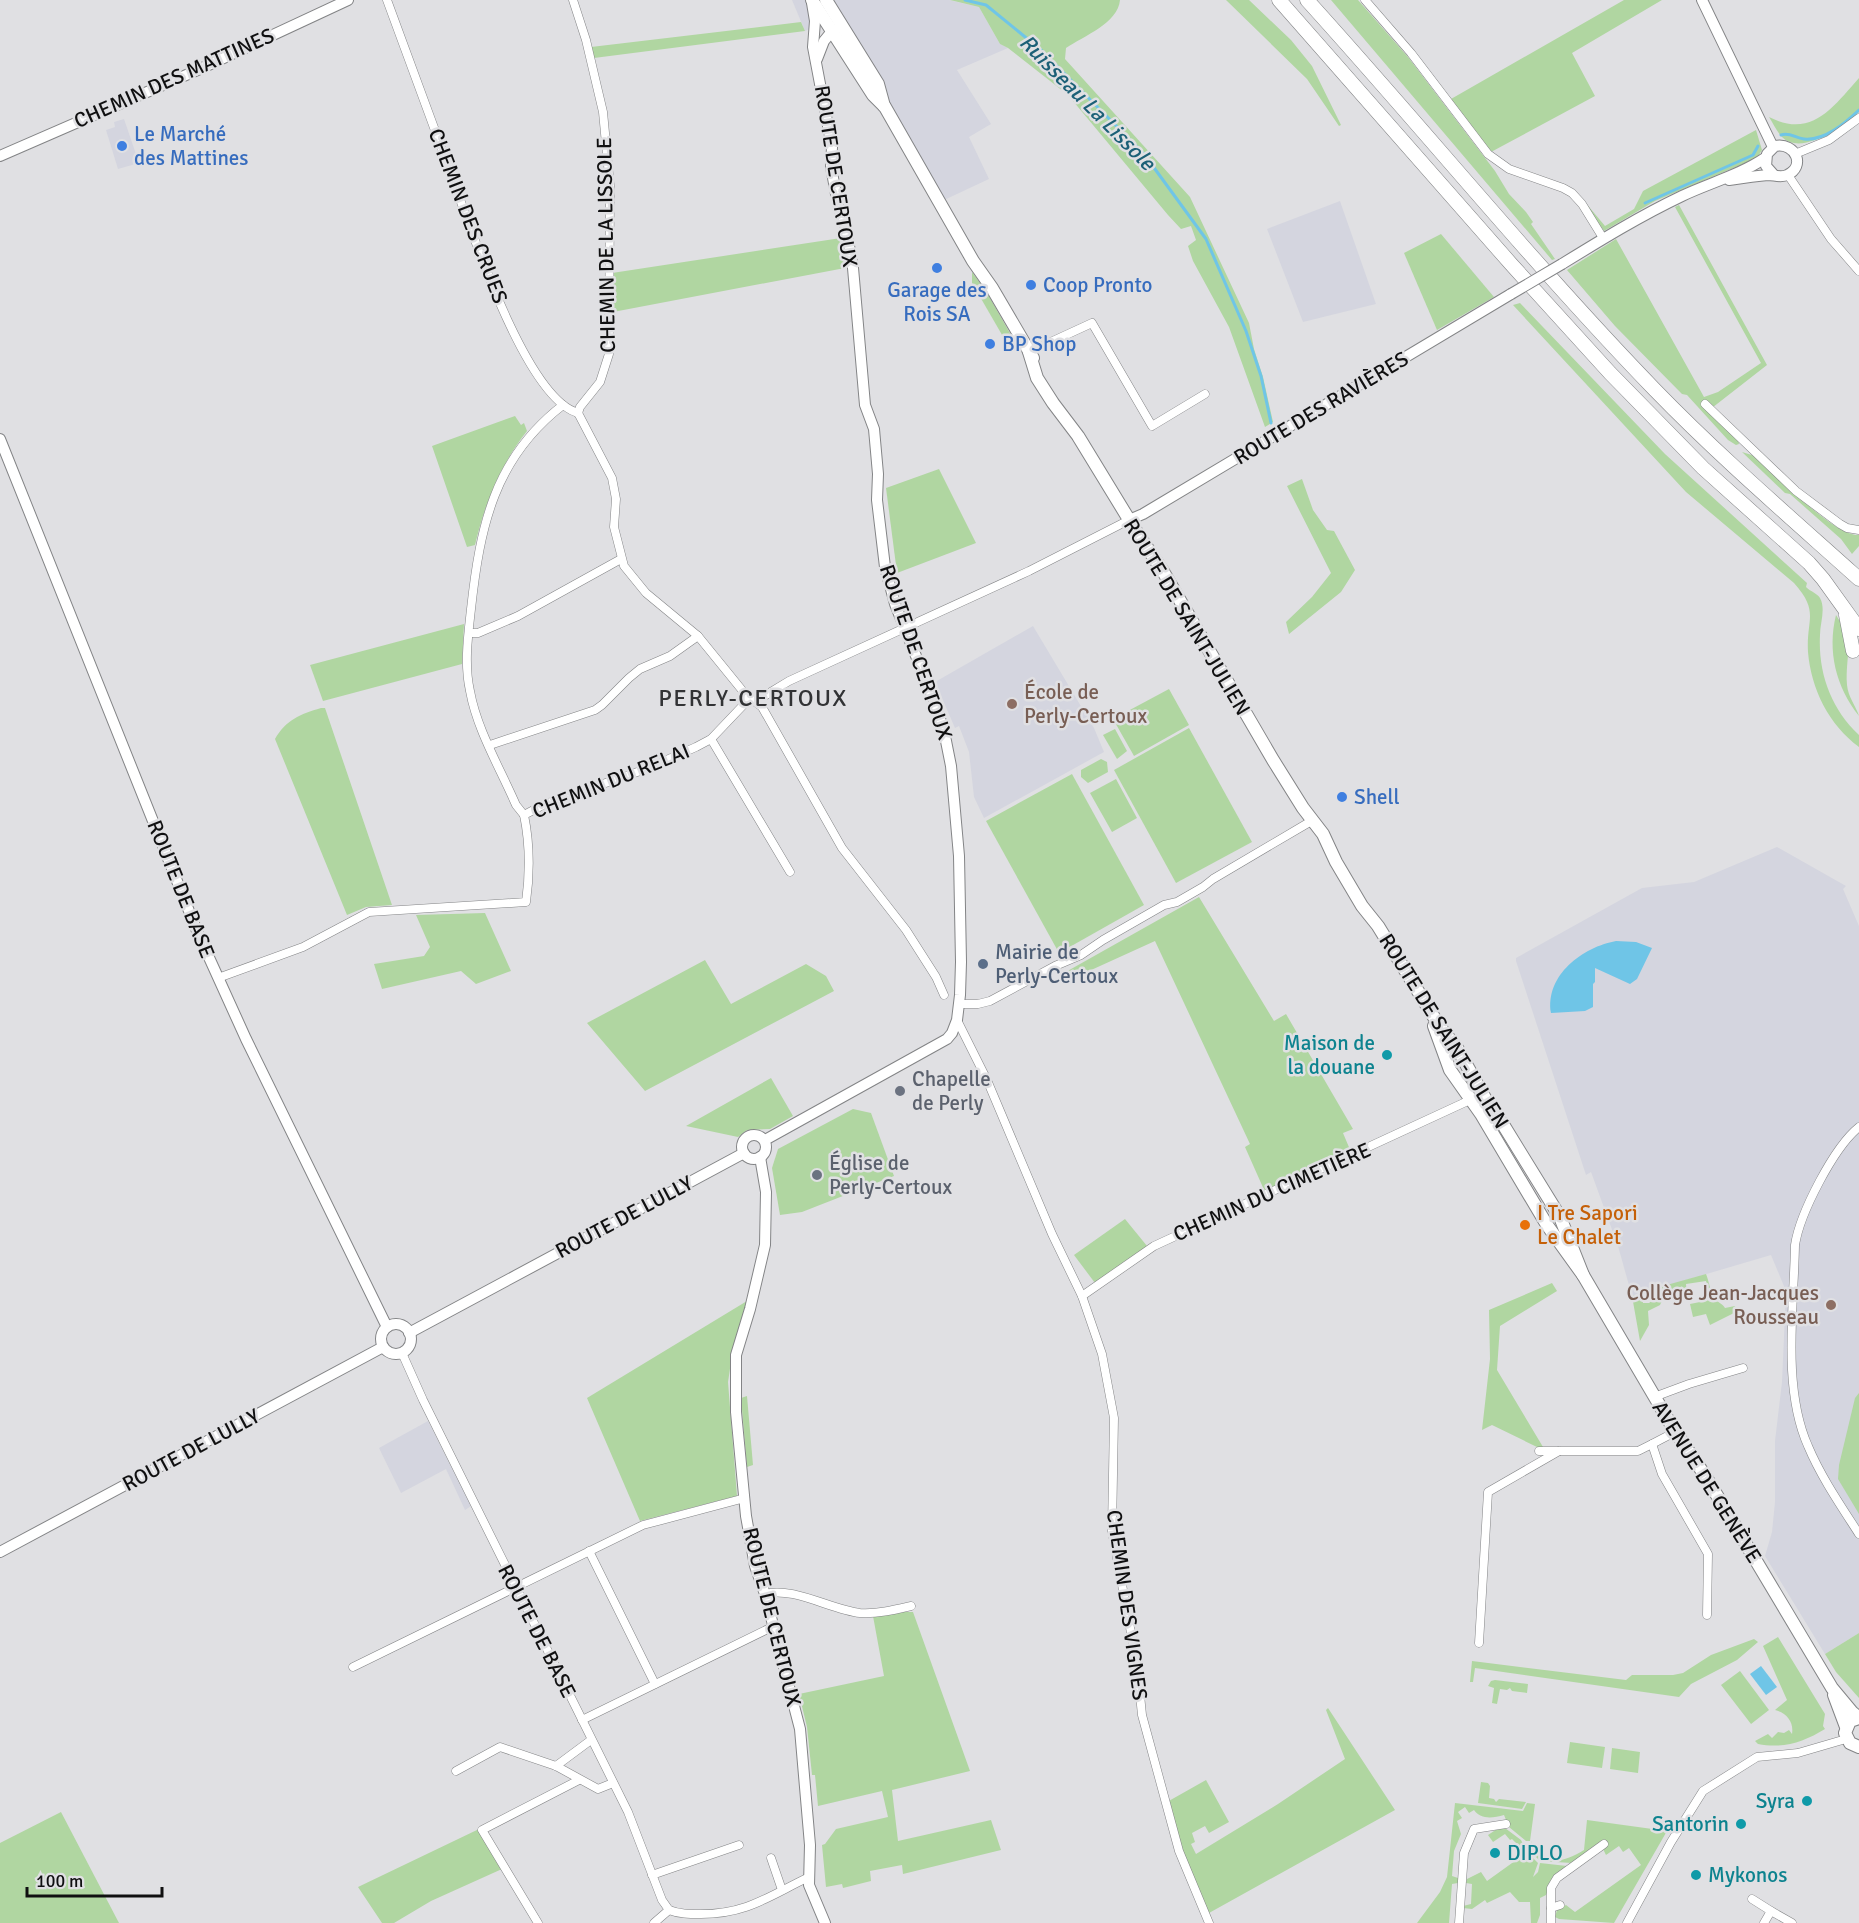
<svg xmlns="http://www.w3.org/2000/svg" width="1859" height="1923" viewBox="0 0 1859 1923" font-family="Signika,sans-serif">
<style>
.built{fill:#d4d5df}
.green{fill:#b0d6a1}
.water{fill:#6fc5e7}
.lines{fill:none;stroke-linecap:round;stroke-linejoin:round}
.stream{stroke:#6fc5e7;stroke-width:3}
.street-casing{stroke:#838486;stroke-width:9}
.secondary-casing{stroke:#838486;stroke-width:12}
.primary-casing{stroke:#838486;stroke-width:14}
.highway-casing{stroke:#838486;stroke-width:15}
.street{stroke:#fff;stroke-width:8}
.secondary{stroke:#fff;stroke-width:10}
.primary{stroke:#fff;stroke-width:12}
.highway{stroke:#fff;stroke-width:14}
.secondary-bridge-casing{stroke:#838486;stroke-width:12;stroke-linecap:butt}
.secondary-bridge{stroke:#fff;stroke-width:10}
.shop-dot{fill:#3f7fe0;stroke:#e0e0e3;stroke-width:2}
.education-dot{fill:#8d6e63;stroke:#e0e0e3;stroke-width:2}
.service-dot{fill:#5c6f8a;stroke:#e0e0e3;stroke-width:2}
.culture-dot{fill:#0f9aa8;stroke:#e0e0e3;stroke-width:2}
.worship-dot{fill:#6b7280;stroke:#e0e0e3;stroke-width:2}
.food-dot{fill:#e8710a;stroke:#e0e0e3;stroke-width:2}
.labels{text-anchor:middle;stroke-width:5;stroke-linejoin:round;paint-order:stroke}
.street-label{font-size:21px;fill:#101011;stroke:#e0e0e3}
.shop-label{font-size:21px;fill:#366cbe;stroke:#e0e0e3;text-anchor:start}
.education-label{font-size:21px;fill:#785e54;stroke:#e0e0e3;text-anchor:start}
.service-label{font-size:21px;fill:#4e5e75;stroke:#e0e0e3;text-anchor:start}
.culture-label{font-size:21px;fill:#0d838f;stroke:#e0e0e3;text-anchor:end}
.worship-label{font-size:21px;fill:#5b616d;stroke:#e0e0e3;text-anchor:start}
.food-label{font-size:21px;fill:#c56008;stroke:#e0e0e3;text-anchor:start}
.water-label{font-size:22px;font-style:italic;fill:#1c6077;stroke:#e0e0e3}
.quarter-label{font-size:24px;letter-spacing:1.5px;fill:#323335;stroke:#e0e0e3}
</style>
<rect width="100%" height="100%" fill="#e0e0e3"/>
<g class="built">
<polygon points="792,0 949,0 979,7 1000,44 1008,48 957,70 991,124 969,137 989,179 942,201 832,20 805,31"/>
<polygon points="124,119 139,163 118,169 106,130 115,127 114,122"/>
<polygon points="1340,201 1376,304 1303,322 1267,229"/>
<polygon points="1033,626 1094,728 1104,752 984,818 974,797 969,752 959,726 955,728 935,682"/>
<polygon points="1777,847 1846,886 1843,889 1859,926 1859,1633 1825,1654 1765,1556 1772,1532 1775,1502 1775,1441 1782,1382 1786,1291 1771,1255 1632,1296 1618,1246 1591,1172 1586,1175 1516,961 1516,958 1642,888 1694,882"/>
<polygon points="428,1421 471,1506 465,1510 446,1469 401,1493 379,1448"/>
</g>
<g class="green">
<path d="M 950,0 L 1120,0 C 1118,23 1084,36 1066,48 L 1065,59 L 1190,197 L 1249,323 L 1254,349 L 1263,377 L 1273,422 L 1265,427 L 1229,327 L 1193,261 L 1188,246 L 1196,240 L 1191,226 L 1181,229 L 1168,215 L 1068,95 L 1008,48 L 1000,44 L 979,7 Z"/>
<polygon points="1226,0 1249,0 1291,40 1312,66 1341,125 1339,126 1307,79"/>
<polygon points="1331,0 1358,0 1408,57 1495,171 1509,194 1526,212 1533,222 1531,224 1555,259 1552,260"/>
<polygon points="1624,0 1662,0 1572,53 1595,96 1491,152 1451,99"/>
<polygon points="801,22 805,31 594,58 591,47"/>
<path d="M 1859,78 L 1859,112 C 1844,125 1802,157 1782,137 C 1777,132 1773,123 1769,117 C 1812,139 1833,107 1859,78 Z"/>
<polygon points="1756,130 1762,150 1757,158 1655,201 1604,231 1579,195 1605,226 1634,209 1643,191"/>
<polygon points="1679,205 1767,365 1708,411 1738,440 1739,444 1736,445 1728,440 1687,395 1682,394 1615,326 1567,270 1616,239 1704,397 1718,392 1761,363 1675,207"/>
<polygon points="1441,234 1494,297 1437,330 1404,253"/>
<polygon points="841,238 845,268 613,312 612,273"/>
<polygon points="972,272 986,291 1019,349 1009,347 972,283"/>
<path d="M 1520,303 L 1665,454 L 1807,583 L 1806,587 C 1811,592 1817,593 1820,598 C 1826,609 1820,623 1820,635 C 1818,673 1831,709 1859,735 L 1859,747 C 1829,725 1811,689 1808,652 C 1806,619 1820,612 1794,583 L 1686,492 L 1513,305 Z"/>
<path d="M 515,416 L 521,425 L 524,423 L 527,431 C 500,465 485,503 475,545 L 467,547 L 432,446 Z"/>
<path d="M 1742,452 L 1755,456 C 1773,474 1836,537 1859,535 L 1859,546 L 1852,554 L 1841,539 L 1790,494 L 1785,493 Z"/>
<polygon points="939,469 976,543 897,573 886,488"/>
<polygon points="1302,479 1313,510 1327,530 1334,531 1355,570 1341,592 1289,634 1286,622 1312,597 1331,573 1287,486"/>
<path d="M 1836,615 C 1856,645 1845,654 1847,685 C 1848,697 1856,706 1859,716 C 1836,687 1827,651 1836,615 Z"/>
<polygon points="464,624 462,664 323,701 310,665"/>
<polygon points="1169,689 1189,725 1134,756 1113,719"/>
<path d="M 321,708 L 325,708 L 392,905 L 366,907 L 347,915 L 275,739 C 286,720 300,714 321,708 Z"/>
<polygon points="1189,728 1252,842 1176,883 1114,770"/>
<polygon points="1115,729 1127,751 1117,759 1103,735"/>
<polygon points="1101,759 1107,762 1108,772 1088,783 1081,777 1081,770"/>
<polygon points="1072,774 1144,905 1059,953 986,821"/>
<polygon points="1116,779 1137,818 1112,832 1090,793"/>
<polygon points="1199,897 1274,1021 1286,1014 1353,1129 1343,1133 1351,1152 1265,1192 1245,1147 1250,1144 1155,941 1067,981 1064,973"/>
<polygon points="485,913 511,971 476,984 461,971 382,989 374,964 424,956 430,947 416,915"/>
<polygon points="705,960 731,1004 806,964 826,976 834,991 645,1091 587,1023"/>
<polygon points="771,1078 793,1116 770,1129 747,1130 738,1137 686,1126"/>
<polygon points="853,1109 871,1113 894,1176 802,1212 780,1215 772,1168 778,1149"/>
<polygon points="1125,1219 1147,1246 1095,1283 1074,1255"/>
<path d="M 1706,1274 C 1709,1281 1710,1291 1714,1298 C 1718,1303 1722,1303 1725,1308 L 1735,1306 L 1736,1312 L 1710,1325 L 1706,1314 L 1693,1317 L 1690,1304 L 1710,1300 L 1706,1281 L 1686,1284 L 1687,1296 L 1684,1301 L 1679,1299 L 1678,1292 L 1665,1294 L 1660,1305 L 1648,1311 L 1649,1325 L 1640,1341 L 1632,1296 L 1642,1293 L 1643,1303 L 1649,1303 L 1657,1297 L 1656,1288 Z"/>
<polygon points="1552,1283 1557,1291 1500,1326 1497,1370 1543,1447 1537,1447 1492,1425 1482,1430 1490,1359 1489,1310"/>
<polygon points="747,1301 731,1362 728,1382 737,1496 640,1521 587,1398"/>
<polygon points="1859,1393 1859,1514 1838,1479 1839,1465 1855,1398"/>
<polygon points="747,1396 753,1465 747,1467 741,1398"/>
<polygon points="904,1612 913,1612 970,1771 892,1790 898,1841 991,1820 1001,1850 903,1874 902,1865 870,1871 871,1881 843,1888 842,1884 826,1887 822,1845 825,1844 836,1829 888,1817 882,1791 818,1806 815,1775 812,1775 807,1727 799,1694 884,1676 873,1616"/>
<polygon points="1859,1633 1859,1698 1836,1672 1825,1654"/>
<path d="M 1778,1637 L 1825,1714 L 1823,1726 L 1825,1729 C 1804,1742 1783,1749 1758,1744 L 1755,1741 L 1768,1734 L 1772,1738 L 1778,1732 L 1784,1733 L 1789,1730 L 1792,1734 C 1794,1722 1787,1713 1775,1710 L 1787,1700 L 1763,1646 Z"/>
<polygon points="1754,1639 1758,1642 1737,1660 1691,1684 1679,1697 1475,1668 1473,1682 1470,1682 1472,1661 1626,1680 1632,1675 1673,1675 1683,1673 1711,1655"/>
<polygon points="1740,1671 1769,1710 1751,1724 1721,1685"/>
<polygon points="1495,1680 1528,1684 1527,1693 1512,1691 1510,1688 1507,1690 1500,1689 1497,1704 1492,1703 1494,1688 1488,1686 1491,1681"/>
<polygon points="1328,1708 1395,1810 1209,1913 1188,1877 1167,1802 1206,1780 1229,1822 1209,1833 1205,1826 1192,1833 1195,1842 1191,1844 1196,1854 1278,1804 1345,1759 1326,1710"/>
<polygon points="1570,1742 1605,1747 1602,1768 1567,1763"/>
<polygon points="1612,1748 1640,1752 1638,1773 1610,1769"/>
<polygon points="1481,1782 1488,1783 1490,1786 1489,1798 1494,1799 1496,1802 1499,1799 1526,1802 1522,1809 1478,1803"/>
<path d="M 1455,1803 L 1523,1811 L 1527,1803 L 1535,1804 L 1530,1841 L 1526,1841 L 1509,1827 L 1504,1815 C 1493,1818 1481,1820 1474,1810 L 1469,1813 L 1465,1807 L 1458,1812 L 1462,1818 L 1457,1821 L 1461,1834 L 1454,1851 L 1452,1876 L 1458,1878 L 1458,1883 L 1452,1884 L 1449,1923 L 1417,1923 L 1440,1892 L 1447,1877 Z"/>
<polygon points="61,1812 119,1923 0,1923 0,1843"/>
<path d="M 1587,1820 L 1667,1831 L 1614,1923 L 1559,1919 L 1555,1917 L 1557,1910 L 1566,1905 L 1575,1912 L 1641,1865 L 1629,1848 L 1623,1852 L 1619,1846 L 1606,1855 L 1603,1849 L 1572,1863 L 1540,1861 L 1529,1850 L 1532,1841 L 1531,1849 C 1547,1866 1565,1862 1584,1850 Z"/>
<polygon points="1505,1828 1521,1840 1527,1852 1538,1863 1533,1877 1538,1872 1540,1863 1567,1866 1552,1880 1546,1895 1540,1898 1540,1915 1537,1923 1531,1923 1530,1902 1519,1902 1510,1892 1487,1903 1485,1900 1472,1909 1463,1908 1463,1906 1471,1904 1472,1884 1466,1883 1467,1879 1481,1872 1487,1881 1526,1853 1512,1839 1510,1840 1505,1834 1493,1842 1488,1835 1497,1829"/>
<polygon points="479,1829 502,1869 431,1901 394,1923 382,1923 358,1887"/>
</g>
<g class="water">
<path d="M 1616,941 L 1636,942 L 1652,948 L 1637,979 L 1630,984 L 1595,968 L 1595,982 L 1593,984 L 1593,1007 L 1585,1011 L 1551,1013 C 1545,975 1583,947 1616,941 Z"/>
<polygon points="1761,1666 1777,1687 1766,1695 1750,1674"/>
</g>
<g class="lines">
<g class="stream">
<polyline points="965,0 986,5 1041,50 1144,154 1206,239 1246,331 1261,376 1271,423"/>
<path d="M 1781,135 C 1790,132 1795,138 1804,139 C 1825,141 1845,123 1859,110"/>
<polyline points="1645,203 1753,155 1758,146"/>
</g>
<defs>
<g id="street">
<path d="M 387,0 C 407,54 427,108 447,163 C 467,216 523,397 578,413"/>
<polyline points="573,0 586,40 603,112 610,186 609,354 600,382 580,407 578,413"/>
<polyline points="1365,0 1411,53 1488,154 1509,169 1563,188 1572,193 1582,204 1603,238"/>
<polyline points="1795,154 1829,140 1859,118"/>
<polyline points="1788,175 1831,239 1859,271"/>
<polyline points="1029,352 1092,323 1152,426 1205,394"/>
<polyline points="1705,404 1796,491 1840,524 1847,528 1859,530"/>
<polyline points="578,413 612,478 616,499 614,527 624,566 646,593 698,636 746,695 762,707 842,848 906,930 936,977 944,995"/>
<polyline points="469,633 478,633 518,616 621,559"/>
<polyline points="756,701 789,681 1029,571 1129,520"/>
<polyline points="711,739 790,872"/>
<polyline points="490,745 595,710 602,705 629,678 640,669 670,656 698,636"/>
<path d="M 524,815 L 516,805 C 500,768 477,730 470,691 C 464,664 468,636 471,609 C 480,527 494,458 563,405"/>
<path d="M 218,978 L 303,947 L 369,912 L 526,902 C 530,873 530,844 524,815 L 545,804 L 646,769 L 696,747 L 711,739 L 750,698"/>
<polyline points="959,1004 978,1004 990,1001 1055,966 1081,955 1103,940 1164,905 1177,902 1203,887 1213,879 1308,823"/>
<polyline points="957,1020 987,1080 1052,1234 1082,1296 1102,1354 1114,1418 1112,1531 1137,1665 1142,1715 1179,1851 1209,1923"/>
<path d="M 1859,1127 C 1834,1147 1800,1213 1795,1245 C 1794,1307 1782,1388 1808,1446 C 1821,1477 1841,1506 1859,1534"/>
<polyline points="1082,1296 1154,1246 1470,1100"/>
<polyline points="402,1353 423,1400 628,1812 662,1900 669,1910"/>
<polyline points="1654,1397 1689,1384 1743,1368"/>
<polyline points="1675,1432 1652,1444 1662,1474 1708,1554 1707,1615"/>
<polyline points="1539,1451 1638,1451 1652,1444"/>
<polyline points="589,1551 655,1684"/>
<path d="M 765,1594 C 792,1586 832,1610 860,1613 C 878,1614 894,1610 911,1606"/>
<polyline points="1479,1643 1488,1492 1559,1451"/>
<polyline points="353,1667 643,1525 745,1498"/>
<polyline points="582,1720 774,1626"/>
<polyline points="556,1766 591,1740"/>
<polyline points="456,1771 500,1747 556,1766 598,1789 613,1783"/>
<polyline points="771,1858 782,1890"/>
<polyline points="652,1875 739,1845"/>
<polyline points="1752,1899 1771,1911"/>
<polyline points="1551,1908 1560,1905"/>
<path d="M 669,1910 C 679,1914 689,1914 701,1914 C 747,1914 769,1896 809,1877"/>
<polyline points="538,1923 482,1830 579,1780"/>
<polyline points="654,1923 669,1910"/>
<polyline points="1459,1923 1464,1853 1474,1829 1506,1824"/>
<polyline points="1551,1923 1551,1888 1557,1878 1604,1844"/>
<polyline points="1627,1923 1671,1842 1703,1791 1757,1757 1798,1753 1846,1739"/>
<polyline points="1764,1923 1771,1911 1792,1923"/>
</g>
<g id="secondary">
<polyline points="1702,0 1773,147"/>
<polyline points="817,59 824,41 833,30"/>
<polyline points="0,156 200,69 348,0"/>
<path d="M 1729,180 C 1742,178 1755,176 1768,175 C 1774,175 1781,178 1787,175 C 1806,167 1796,142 1775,146 L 1767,154 L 1766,166 L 1774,175"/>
<path d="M 1562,264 C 1601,240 1640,216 1682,196 C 1709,183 1740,175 1765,158"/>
<polyline points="0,439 197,931 246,1039 387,1327"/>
<polyline points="1129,520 1143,514 1511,294"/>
<circle cx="754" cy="1147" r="12"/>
<polyline points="765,1140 947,1039 952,1033 957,1020 960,995 961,962 959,856 951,766 945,736 937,708 895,604 885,567 877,500 878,474 874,429 865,405 853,268 845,223 838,205 831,167 832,147 813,47 815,21 812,3"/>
<polyline points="760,1157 766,1192 765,1245 750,1309 736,1355 736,1412 746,1516 755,1566 765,1594 800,1729 810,1845 809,1885 825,1923"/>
<circle cx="396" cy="1339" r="15"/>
<polyline points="409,1333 744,1153"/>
<polyline points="0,1552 383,1347"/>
</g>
<g id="primary">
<polyline points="812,0 873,95 885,107 973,261 992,288 1033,358"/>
<polyline points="826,0 878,84 884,106"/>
<polyline points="1029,352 1037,378 1053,403 1078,436 1136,531 1164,573 1273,760 1303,808 1323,834 1336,862 1362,906 1378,926 1440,1027 1457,1048 1490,1107 1504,1126 1560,1217 1583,1275"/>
<polyline points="1434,1026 1450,1070 1481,1114 1547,1225 1583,1275 1673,1428 1706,1477 1832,1688 1852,1712 1859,1718"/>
<polyline points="1834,1695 1846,1727"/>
<polyline points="1859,1718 1850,1721 1845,1733 1850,1743 1859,1747"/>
</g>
<g id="highway">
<polyline points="1279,0 1511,264 1610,373 1703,468 1809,563 1823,579 1859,629"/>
<path d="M 1307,0 C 1424,129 1534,265 1655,390 C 1720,457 1790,517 1859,579"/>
<polyline points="1846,615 1853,651"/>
</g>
</defs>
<use href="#street" class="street-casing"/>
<use href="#secondary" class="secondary-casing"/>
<use href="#primary" class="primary-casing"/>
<use href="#highway" class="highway-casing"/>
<use href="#street" class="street"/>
<use href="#secondary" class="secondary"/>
<use href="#primary" class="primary"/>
<use href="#highway" class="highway"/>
<defs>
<polyline id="secondary-bridge" points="1511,294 1562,264"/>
</defs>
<use href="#secondary-bridge" class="secondary-bridge-casing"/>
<use href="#secondary-bridge" class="secondary-bridge"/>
</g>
<g class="shop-dot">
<circle cx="122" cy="146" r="6"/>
<circle cx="937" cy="268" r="6"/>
<circle cx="1031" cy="285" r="6"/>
<circle cx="990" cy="344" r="6"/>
<circle cx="1342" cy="797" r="6"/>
</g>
<g class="education-dot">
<circle cx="1012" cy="704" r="6"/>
<circle cx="1831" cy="1305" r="6"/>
</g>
<circle class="service-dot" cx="983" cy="964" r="6"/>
<g class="culture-dot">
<circle cx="1387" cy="1055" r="6"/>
<circle cx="1807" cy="1801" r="6"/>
<circle cx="1741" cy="1824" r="6"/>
<circle cx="1495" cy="1853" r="6"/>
<circle cx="1696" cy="1875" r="6"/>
</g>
<g class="worship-dot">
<circle cx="900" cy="1091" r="6"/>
<circle cx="817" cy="1175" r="6"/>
</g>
<circle class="food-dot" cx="1525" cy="1225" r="6"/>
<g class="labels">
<g class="street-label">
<text transform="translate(174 78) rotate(-24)" y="7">CHEMIN DES MATTINES</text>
<text transform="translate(836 176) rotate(81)" y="7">ROUTE DE CERTOUX</text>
<text transform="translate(468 216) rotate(69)" y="7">CHEMIN DES CRUES</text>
<text transform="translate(606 245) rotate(-91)" y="7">CHEMIN DE LA LISSOLE</text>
<text transform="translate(1321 408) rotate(-31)" y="7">ROUTE DES RAVIÈRES</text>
<text transform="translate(1187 617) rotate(59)" y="7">ROUTE DE SAINT-JULIEN</text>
<text transform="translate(916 652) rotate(71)" y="7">ROUTE DE CERTOUX</text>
<text transform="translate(611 781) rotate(-22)" y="7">CHEMIN DU RELAI</text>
<text transform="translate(181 889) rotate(68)" y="7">ROUTE DE BASE</text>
<text transform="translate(1444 1031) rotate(58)" y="7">ROUTE DE SAINT-JULIEN</text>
<text transform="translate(1272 1192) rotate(-24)" y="7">CHEMIN DU CIMETIÈRE</text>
<text transform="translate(624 1217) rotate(-28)" y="7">ROUTE DE LULLY</text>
<text transform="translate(191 1450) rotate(-28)" y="7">ROUTE DE LULLY</text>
<text transform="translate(1707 1482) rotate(58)" y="7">AVENUE DE GENÈVE</text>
<text transform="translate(1127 1605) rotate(82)" y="7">CHEMIN DES VIGNES</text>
<text transform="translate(772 1617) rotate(76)" y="7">ROUTE DE CERTOUX</text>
<text transform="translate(537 1631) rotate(63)" y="7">ROUTE DE BASE</text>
</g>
<g class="shop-label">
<text x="134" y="141">Le Marché<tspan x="134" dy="24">des Mattines</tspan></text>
<text x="1043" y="292">Coop Pronto</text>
<text x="937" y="297" text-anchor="middle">Garage des<tspan x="937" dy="24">Rois SA</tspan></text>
<text x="1002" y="351">BP Shop</text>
<text x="1354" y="804">Shell</text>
</g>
<g class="education-label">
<text x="1024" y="699">École de<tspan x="1024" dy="24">Perly-Certoux</tspan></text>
<text x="1819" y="1300" text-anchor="end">Collège Jean-Jacques<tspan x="1819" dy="24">Rousseau</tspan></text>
</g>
<g class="service-label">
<text x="995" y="959">Mairie de<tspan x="995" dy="24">Perly-Certoux</tspan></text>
</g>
<g class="culture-label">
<text x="1375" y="1050">Maison de<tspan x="1375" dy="24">la douane</tspan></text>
<text x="1795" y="1808">Syra</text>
<text x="1729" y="1831">Santorin</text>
<text x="1507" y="1860" text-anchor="start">DIPLO</text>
<text x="1708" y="1882" text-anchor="start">Mykonos</text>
</g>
<g class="worship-label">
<text x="912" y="1086">Chapelle<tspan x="912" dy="24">de Perly</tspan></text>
<text x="829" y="1170">Église de<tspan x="829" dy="24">Perly-Certoux</tspan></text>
</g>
<g class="food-label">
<text x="1537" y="1220">I Tre Sapori<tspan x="1537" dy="24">Le Chalet</tspan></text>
</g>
<g class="water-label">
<text transform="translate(1088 102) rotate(45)" y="8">Ruisseau La Lissole</text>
</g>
<g class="quarter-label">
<text x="753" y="706">PERLY-CERTOUX</text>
</g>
</g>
<path d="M27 1887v9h135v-9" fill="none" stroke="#101011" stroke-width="3"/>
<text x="36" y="1887" font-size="18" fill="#101011" stroke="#e0e0e3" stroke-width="4.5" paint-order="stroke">100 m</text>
</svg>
